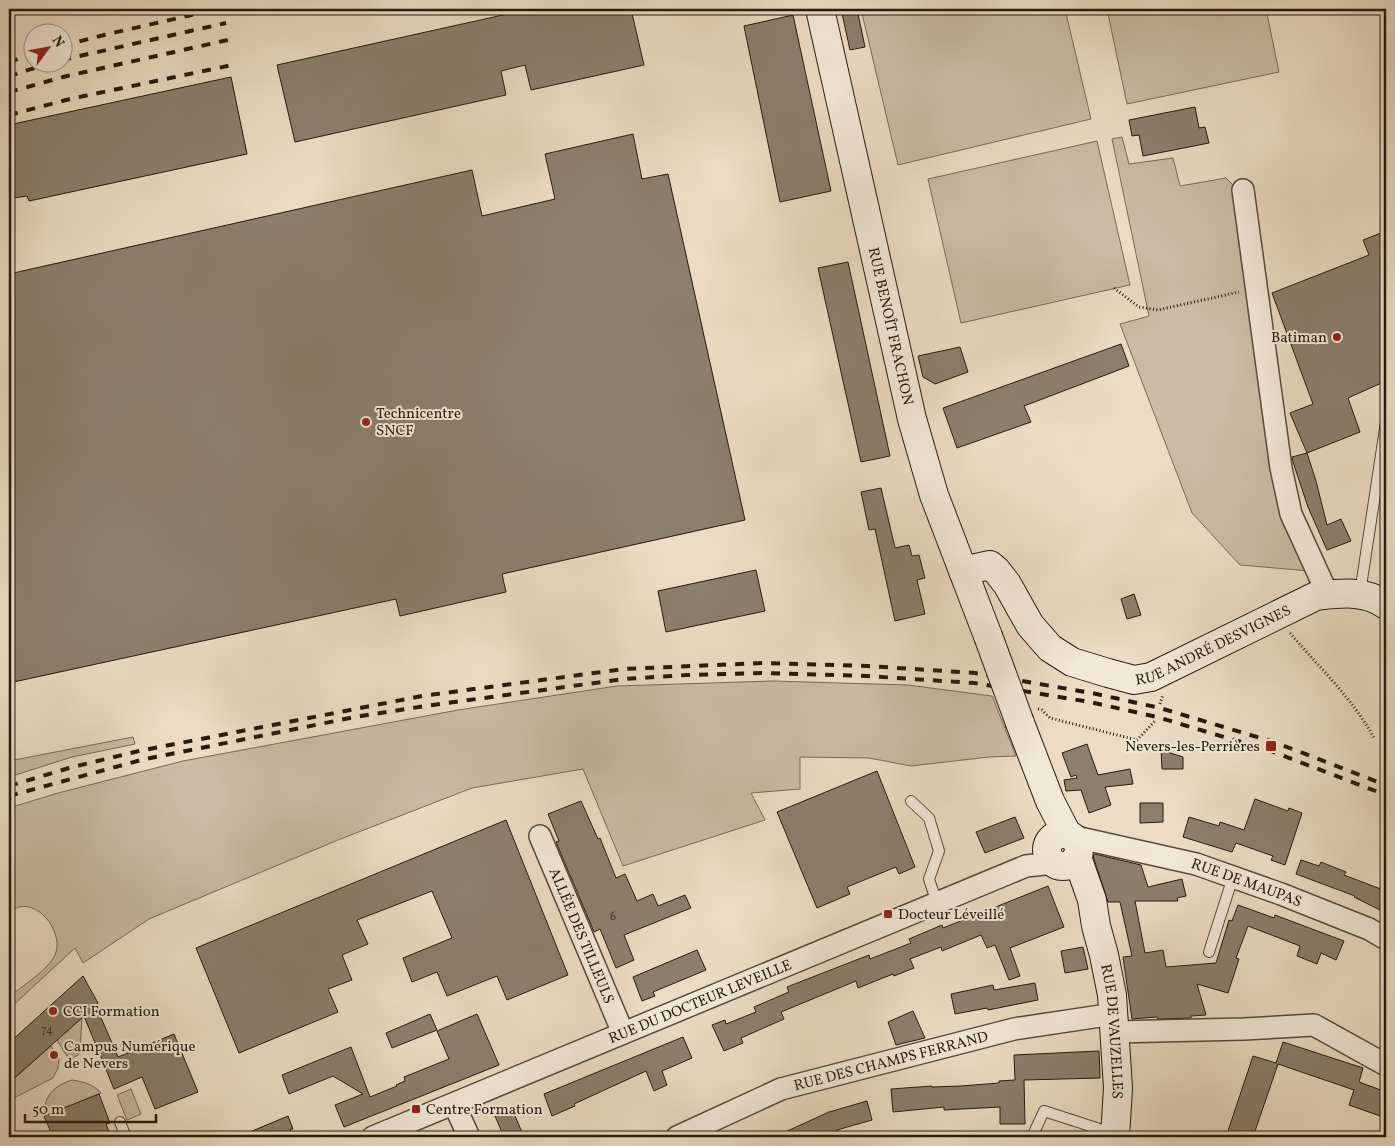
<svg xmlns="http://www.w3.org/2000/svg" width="1395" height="1146" viewBox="0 0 1395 1146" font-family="Vollkorn,serif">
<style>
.green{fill:#c9bba4;stroke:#766b5a}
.building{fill:#8b7f6d;stroke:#241b0f}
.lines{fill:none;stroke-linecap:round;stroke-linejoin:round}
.lane-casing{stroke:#564b3c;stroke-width:12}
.street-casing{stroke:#564b3c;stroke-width:24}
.secondary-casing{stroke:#241b0f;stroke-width:30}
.path{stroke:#241b0f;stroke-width:3;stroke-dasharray:1 2.5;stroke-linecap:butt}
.lane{stroke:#f2e8d8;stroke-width:10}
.street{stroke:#f2e8d8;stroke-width:21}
.secondary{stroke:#f2e8d8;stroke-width:28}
.rail{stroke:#241b0f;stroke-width:4;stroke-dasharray:9 9;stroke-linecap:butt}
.secondary-bridge-casing{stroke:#241b0f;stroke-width:30;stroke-linecap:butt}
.secondary-bridge{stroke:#f2e8d8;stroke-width:28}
.poi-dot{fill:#8f2418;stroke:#f2e8d8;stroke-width:2}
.labels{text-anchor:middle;stroke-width:4;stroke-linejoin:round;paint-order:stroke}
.number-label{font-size:12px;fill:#3e3426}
.street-label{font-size:15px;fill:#241b0f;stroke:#f2e8d8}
.poi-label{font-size:15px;fill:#241b0f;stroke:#f2e8d8;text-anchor:start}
</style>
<rect width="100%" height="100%" fill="#ebdcc3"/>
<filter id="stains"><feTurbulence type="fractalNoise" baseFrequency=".004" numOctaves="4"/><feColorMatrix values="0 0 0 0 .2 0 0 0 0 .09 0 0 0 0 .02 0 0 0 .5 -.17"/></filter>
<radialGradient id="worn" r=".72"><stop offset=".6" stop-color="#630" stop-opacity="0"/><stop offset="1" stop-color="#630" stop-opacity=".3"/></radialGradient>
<g class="green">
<polygon points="861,9 1065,9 1091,119 898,165"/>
<polygon points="1107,9 1266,9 1279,72 1127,104"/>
<polygon points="1122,137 1129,164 1173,158 1180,186 1226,178 1235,187 1310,571 1240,565 1192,513 1120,324 1149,316 1112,139"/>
<polygon points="1097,141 1130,285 961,323 928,179"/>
<path d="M 773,681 L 908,685 L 992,696 L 1016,756 L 989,757 L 911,766 L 869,758 L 800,757 L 800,789 L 751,793 L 765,820 L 623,866 L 583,769 L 472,788 L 338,840 L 149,919 L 83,963 L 75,948 L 9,1009 L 9,997 C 22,986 48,970 55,955 C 64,935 42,902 19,907 C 16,908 12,911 9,912 L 9,808 L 58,793 L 183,761 L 458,710 L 617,686 Z"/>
<polygon points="133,737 135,744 72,757 9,777 9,761"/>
<polygon points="82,1018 80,1052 78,1055 70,1059 68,1058 57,1040"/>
<polygon points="51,1046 59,1058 58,1068 53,1078 14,1098 9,1098 9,1083"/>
<path d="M 72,1080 C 84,1082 93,1084 101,1093 L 44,1116 C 43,1096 55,1085 72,1080 Z"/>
<polygon points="131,1089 141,1114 127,1120 117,1095"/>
</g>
<g class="building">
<polygon points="530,9 631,9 644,65 531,90 525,65 501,71 506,95 295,142 277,65"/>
<polygon points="841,9 857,9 865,47 850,50"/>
<polygon points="793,15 831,191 780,202 744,26"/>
<polygon points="231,77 247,154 29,201 27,196 14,198 9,173 9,129 14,128 13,124"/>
<polygon points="1195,107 1199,128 1205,127 1209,143 1143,156 1139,135 1132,136 1129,120"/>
<polygon points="633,134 642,179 668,174 745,520 502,574 506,592 400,616 396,599 9,683 9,274 472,170 482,216 555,199 545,154"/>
<polygon points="1386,231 1386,381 1348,398 1360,432 1307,453 1290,413 1313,404 1272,293 1369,255 1363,240"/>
<polygon points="848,262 890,456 861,462 818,268"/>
<polygon points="1121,344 1129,366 1024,406 1031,422 957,448 943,408"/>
<polygon points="960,347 968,372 935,384 923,377 918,356"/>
<polygon points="1307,453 1316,481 1327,525 1341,519 1351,541 1327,550 1308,507 1293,462 1292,457"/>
<polygon points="881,488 895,548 909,545 912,556 919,555 925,578 917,580 925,614 895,621 875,529 869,530 861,492"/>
<polygon points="756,570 765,611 666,632 658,591"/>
<polygon points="1134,594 1141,615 1127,619 1121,599"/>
<polygon points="1087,744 1098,775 1130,769 1133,784 1105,787 1111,805 1089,813 1081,790 1066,791 1064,780 1077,778 1076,775 1071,777 1062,753"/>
<polygon points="1161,750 1183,757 1183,769 1162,769"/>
<polygon points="877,771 915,867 899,874 896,867 847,887 850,894 817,908 777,812"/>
<polygon points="1255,799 1288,811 1289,808 1302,813 1285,865 1271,860 1273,856 1236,843 1232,852 1183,837 1189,817 1219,826 1220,822 1244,830"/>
<polygon points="581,801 598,839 600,838 616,878 625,874 637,901 653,894 658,906 685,895 691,908 624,935 634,960 616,968 600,929 594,932 556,842 559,841 548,814"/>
<polygon points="1140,803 1163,803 1163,822 1140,823"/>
<polygon points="1015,817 1024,838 985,853 976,832"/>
<polygon points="506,820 568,975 507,1000 497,976 447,996 437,972 412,982 403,958 452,938 432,891 357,920 368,944 342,955 352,980 328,989 338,1012 239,1053 196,948"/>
<polygon points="1095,854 1141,865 1148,887 1182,879 1186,896 1177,898 1178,901 1135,901 1145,953 1163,950 1166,967 1216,963 1229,920 1232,921 1238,905 1274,918 1275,915 1344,941 1336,960 1321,953 1317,964 1297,956 1300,946 1248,926 1236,958 1239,959 1228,993 1197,984 1206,1015 1191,1016 1191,1018 1158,1019 1157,1017 1132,1019 1123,957 1132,956 1120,902 1108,902 1093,856"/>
<polygon points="1301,860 1319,866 1321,862 1346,872 1344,875 1386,891 1386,913 1354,897 1355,896 1296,874"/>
<polygon points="1048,886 1064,927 1010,948 1020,976 1009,980 995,945 987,948 981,935 942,951 941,947 910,959 914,968 894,976 893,974 858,988 856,981 781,1012 784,1019 741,1038 743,1043 724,1051 712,1025 725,1020 726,1024 756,1012 754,1007 789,992 787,987 869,955 870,959 911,943 909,939 942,925 943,928"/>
<polygon points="1083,947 1088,969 1065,973 1061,951"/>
<polygon points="697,950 706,970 653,992 655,996 642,1001 633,977"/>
<polygon points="83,976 98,1003 96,1006 118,1057 174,1034 198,1092 155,1109 142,1077 114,1089 84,1016 9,1083 9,1043"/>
<polygon points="1035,983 1038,1000 988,1010 987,1008 955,1014 951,994 993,985 994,990"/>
<polygon points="913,1011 925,1038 896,1045 888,1022"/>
<polygon points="430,1014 437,1030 392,1048 386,1033"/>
<polygon points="477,1014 499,1065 344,1127 335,1105 363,1094 333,1076 289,1094 282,1075 351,1047 370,1097 397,1086 396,1085 405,1081 404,1077 449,1059 437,1031"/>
<polygon points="683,1037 692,1058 662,1071 667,1085 654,1091 646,1071 574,1104 575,1106 552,1116 544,1094"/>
<polygon points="1283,1042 1363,1068 1359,1082 1386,1092 1386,1118 1349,1105 1354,1090 1278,1064 1253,1137 1226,1137 1253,1056 1276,1063"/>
<polygon points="1099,1051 1100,1078 1024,1080 1025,1124 1000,1124 1000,1107 944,1110 944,1107 893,1112 891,1089 932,1086 932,1087 961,1086 999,1083 999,1081 1015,1080 1014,1055"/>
<polygon points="99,1094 110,1123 106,1124 111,1137 53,1137 44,1116"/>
<polygon points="867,1101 872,1120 837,1130 840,1137 774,1137 829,1112"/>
<polygon points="512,1109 524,1137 504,1137 495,1116"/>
<polygon points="288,1116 293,1129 290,1129 294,1137 238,1137"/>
</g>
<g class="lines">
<defs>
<g id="lane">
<polyline points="1360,593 1386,422"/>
<polyline points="911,801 929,818 939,851 929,879 937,903"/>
<polyline points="1209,952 1233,877"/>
<polyline points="120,1122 126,1137"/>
<polyline points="1029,1137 1032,1137 1044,1111 1115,1134"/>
</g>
<g id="street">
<polyline points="1243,190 1281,468 1291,514 1328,595"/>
<path id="s1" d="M 540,836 L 623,1033"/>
<path id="s2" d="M 1071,836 L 1196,864 L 1281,894 L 1369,929 L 1386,939"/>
<polyline points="1115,1032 1244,1029 1314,1025 1386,1065"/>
<polyline points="454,1104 469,1137"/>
<path id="s3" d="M 373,1137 L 1026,866 L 1054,863"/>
<path id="s4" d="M 677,1137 L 781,1089 L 1014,1029 L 1114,1014"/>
</g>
<g id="secondary">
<path id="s5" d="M 820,9 L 912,419 L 934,495 L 988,636"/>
<path id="s6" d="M 963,571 L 990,565 L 996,570 L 1007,584 L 1030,625 L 1050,648 L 1072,662 L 1108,673 L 1134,680 L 1151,677 L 1316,596 C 1341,593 1365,590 1386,605"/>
<polyline points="1020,723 1050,801 1067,834"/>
<circle cx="1063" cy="850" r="16"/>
<path id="s7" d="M 1077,857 L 1092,900 L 1096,926 L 1104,955 L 1112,995 L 1118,1088 L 1115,1137"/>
</g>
</defs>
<use href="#lane" class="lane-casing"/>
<use href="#street" class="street-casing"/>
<use href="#secondary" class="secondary-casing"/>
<g class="path">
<polyline points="1114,288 1139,307 1158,310 1239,292"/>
<path d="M 1290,633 C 1319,667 1353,699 1374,738"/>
<polyline points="1160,704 1163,695"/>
<polyline points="1038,709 1042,710 1050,718 1137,740 1155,721"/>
</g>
<use href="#lane" class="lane"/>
<use href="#street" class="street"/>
<use href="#secondary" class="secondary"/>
<g class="rail">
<polyline points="62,46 104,35 218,9"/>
<polyline points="62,60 226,23"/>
<polyline points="9,62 32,54"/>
<polyline points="9,77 18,73 55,62"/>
<polyline points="9,92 67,76 232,39"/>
<polyline points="9,115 70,99 237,64"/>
<polyline points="9,786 69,768 139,751 422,696 624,669 762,663 867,666 975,673 1092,693 1160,708 1274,742 1386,785"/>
<polyline points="9,796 141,760 355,717 425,706 624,679 687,675 762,673 867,676 974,683 1090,702 1157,717 1271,751 1386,795"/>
</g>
<defs>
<polyline id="secondary-bridge" points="988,636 1020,723"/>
</defs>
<use href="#secondary-bridge" class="secondary-bridge-casing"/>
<use href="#secondary-bridge" class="secondary-bridge"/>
</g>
<g class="poi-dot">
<circle cx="1337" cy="337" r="5"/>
<circle cx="366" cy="422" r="5"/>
<rect x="1265" y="740" width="12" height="12" rx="2.5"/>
<rect x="883" y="909" width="10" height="10" rx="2.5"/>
<circle cx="53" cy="1011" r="5"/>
<circle cx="54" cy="1055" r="5"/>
<rect x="411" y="1104" width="10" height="10" rx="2.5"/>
</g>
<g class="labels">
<g class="number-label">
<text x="613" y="920">6</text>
<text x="47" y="1033">74</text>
</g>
<g class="street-label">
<text dy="5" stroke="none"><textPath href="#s5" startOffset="325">RUE BENOÎT FRACHON</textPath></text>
<text dy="5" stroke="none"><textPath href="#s6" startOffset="308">RUE ANDRÉ DESVIGNES</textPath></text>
<text dy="5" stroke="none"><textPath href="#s2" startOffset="182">RUE DE MAUPAS</textPath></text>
<text dy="5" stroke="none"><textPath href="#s1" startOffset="108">ALLÉE DES TILLEULS</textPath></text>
<text dy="5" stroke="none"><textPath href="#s3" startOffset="354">RUE DU DOCTEUR LEVEILLE</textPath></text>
<text dy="5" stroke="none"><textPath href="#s7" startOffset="179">RUE DE VAUZELLES</textPath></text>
<text dy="5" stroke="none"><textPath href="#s4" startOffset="228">RUE DES CHAMPS FERRAND</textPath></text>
</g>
<g class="poi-label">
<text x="1327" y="342" text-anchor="end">Batiman</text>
<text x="376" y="418">Technicentre<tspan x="376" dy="17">SNCF</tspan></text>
<text x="1260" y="751" text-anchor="end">Nevers-les-Perrières</text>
<text x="898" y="919">Docteur Léveillé</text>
<text x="63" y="1016">CCI Formation</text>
<text x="64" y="1051">Campus Numérique<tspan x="64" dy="17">de Nevers</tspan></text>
<text x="426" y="1114">Centre Formation</text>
</g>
</g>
<rect width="1395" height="1146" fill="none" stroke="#ebdcc3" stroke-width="30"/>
<rect x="10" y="10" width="1375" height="1126" fill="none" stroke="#241b0f" stroke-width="2.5"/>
<rect x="15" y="15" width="1365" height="1116" fill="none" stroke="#241b0f"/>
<g transform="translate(48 48) rotate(58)"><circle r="24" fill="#f2e8d8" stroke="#a09688"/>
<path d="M0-4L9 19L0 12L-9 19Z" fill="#8f2418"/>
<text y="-8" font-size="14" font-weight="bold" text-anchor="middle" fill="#241b0f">N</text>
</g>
<path d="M25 1114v8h131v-8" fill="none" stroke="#241b0f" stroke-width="2.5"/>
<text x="32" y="1114" font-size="15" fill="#241b0f" stroke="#f2e8d8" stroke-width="4" paint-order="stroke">50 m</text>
<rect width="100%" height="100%" filter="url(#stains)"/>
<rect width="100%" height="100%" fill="url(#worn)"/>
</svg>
